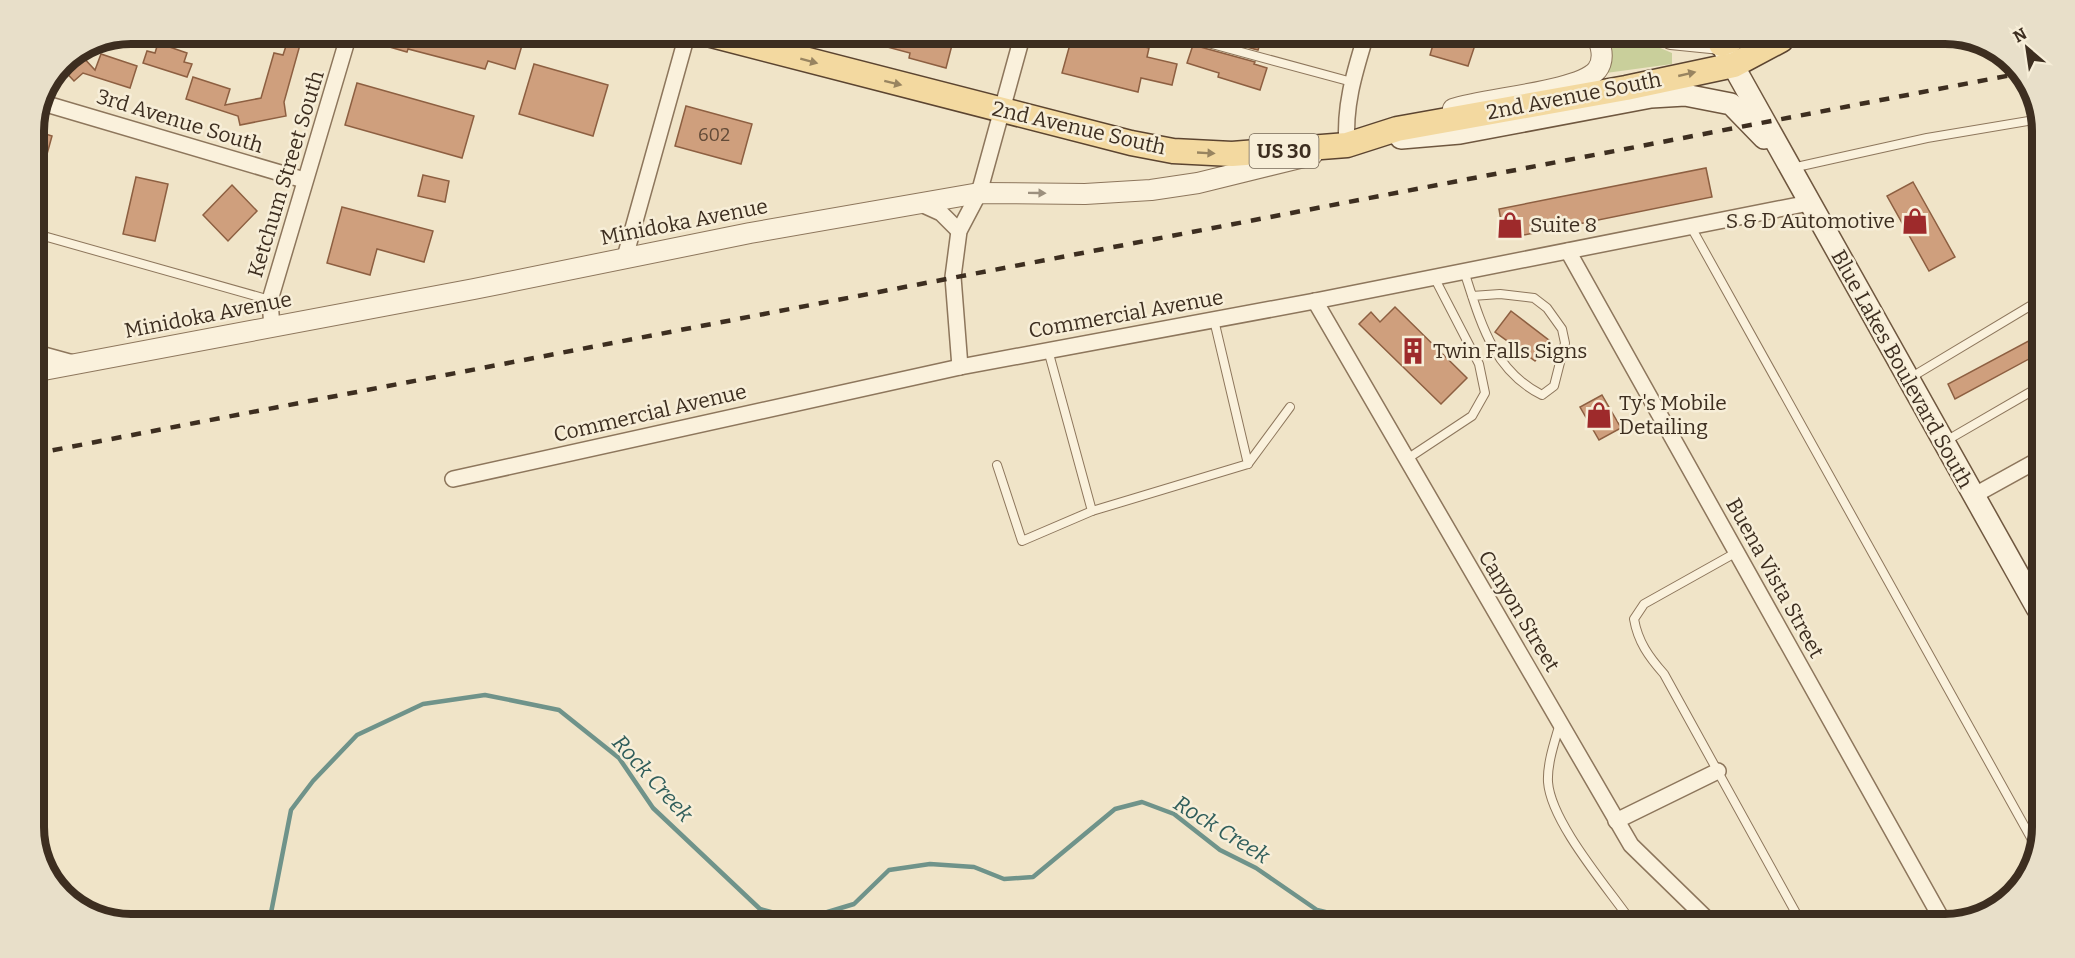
<svg xmlns="http://www.w3.org/2000/svg" width="2075" height="958" viewBox="0 0 2075 958" font-family="Bitter,serif">
<style>
.green{fill:#c9cf9b}
.lines{fill:none;stroke-linecap:round;stroke-linejoin:round}
.stream{stroke:#6f938a;stroke-width:4.5}
.building{fill:#cf9f7d;stroke:#8d5f41;stroke-width:1.5}
.service-casing{stroke:#8d765c;stroke-width:10}
.minor-casing{stroke:#8d765c;stroke-width:18}
.tertiary-casing{stroke:#8d765c;stroke-width:22}
.secondary-casing{stroke:#6f573f;stroke-width:24}
.primary-casing{stroke:#5b4430;stroke-width:27}
.service{stroke:#faf1dc;stroke-width:8}
.minor{stroke:#faf1dc;stroke-width:15}
.tertiary{stroke:#faf1dc;stroke-width:20}
.secondary{stroke:#faf1dc;stroke-width:21}
.primary{stroke:#f3d9a0;stroke-width:24}
.rail{stroke:#3d2e20;stroke-width:4.5;stroke-dasharray:10 10;stroke-linecap:butt}
.oneway{fill:#988460}
.oneway2{fill:#9c907e}
.labels{text-anchor:middle;stroke-width:5;stroke-linejoin:round;paint-order:stroke}
.number-label{font-size:18px;fill:#624a37}
.shield{fill:#f7eed8;stroke:#756857;stroke-width:1.5}
.shield-label{font-size:20px;font-weight:bold;fill:#3d2e20}
.street-label{font-size:21px;fill:#3d2e20;stroke:#f7eed8}
.poi-label{font-size:21px;fill:#3d2e20;stroke:#f7eed8;text-anchor:start}
.water-label{font-size:22px;font-style:italic;fill:#2f5d5a;stroke:#f7eed8}
.rim{fill:none;stroke:#3d2e20;stroke-width:8}
</style>
<rect width="100%" height="100%" fill="#f0e4c8"/>
<polygon class="green" points="1609,39 1639,39 1672,53 1672,64 1606,73 1612,56"/>
<g class="lines">
<g class="stream">
<polyline points="270,918 291,810 313,781 357,735 423,704 485,695 559,710 619,758 653,808 760,909 801,920"/>
<polyline points="801,920 854,904 889,870 930,864 974,867 1004,879 1033,877 1115,809 1142,802 1174,814 1220,850 1256,868 1317,910 1370,923"/>
</g>
</g>
<g class="building">
<polygon points="290,34 303,34 284,102 286,116 240,125 238,116 186,99 193,77 230,89 225,105 261,98 274,53 283,55"/>
<polygon points="358,34 493,34 525,35 515,69 488,61 485,69 408,49 407,52 358,38"/>
<polygon points="862,36 919,36 952,45 946,68 909,58 910,53 861,40"/>
<polygon points="1072,37 1107,37 1149,48 1147,57 1177,64 1172,85 1141,78 1138,92 1062,73"/>
<polygon points="1210,37 1262,38 1258,50"/>
<polygon points="1435,38 1477,39 1468,66 1430,55"/>
<polygon points="158,43 187,53 184,62 192,64 187,77 143,63 147,51 155,53"/>
<polygon points="1193,45 1255,62 1254,64 1267,68 1260,90 1218,77 1219,73 1187,63"/>
<polygon points="80,54 95,70 101,54 137,66 130,88 83,73 74,81 60,66 62,61"/>
<polygon points="534,64 608,85 593,136 519,114"/>
<polygon points="357,83 474,116 462,158 345,125"/>
<polygon points="686,106 752,124 741,164 675,146"/>
<polygon points="33,130 52,136 44,165 33,162"/>
<polygon points="1706,168 1712,197 1504,239 1499,209"/>
<polygon points="423,175 449,181 445,202 418,196"/>
<polygon points="136,177 168,184 155,241 123,234"/>
<polygon points="1913,182 1955,257 1929,271 1887,196"/>
<polygon points="232,185 257,211 228,241 203,215"/>
<polygon points="342,207 433,231 424,262 377,249 370,275 327,263"/>
<polygon points="1395,307 1467,378 1441,404 1359,324 1371,312 1380,322"/>
<polygon points="1511,311 1550,341 1535,361 1495,332"/>
<polygon points="2040,335 2040,353 1955,399 1948,384"/>
<polygon points="1602,395 1621,428 1599,440 1580,407"/>
</g>
<g class="lines">
<defs>
<g id="service">
<polyline points="1186,37 1352,82"/>
<polyline points="1792,168 1927,138 2040,119"/>
<polyline points="1691,227 2035,845"/>
<polyline points="33,233 270,300"/>
<path d="M 1464,271 C 1480,320 1492,370 1542,395 L 1554,386 L 1565,343 L 1562,329 L 1547,308 L 1534,298 L 1500,294 L 1472,296"/>
<polyline points="1910,378 2040,300"/>
<polyline points="1944,442 2039,387"/>
<polyline points="1407,459 1472,416 1485,393 1479,364 1434,277"/>
<polyline points="1248,464 1290,407"/>
<polyline points="997,465 1022,541 1092,511 1048,350"/>
<polyline points="1092,511 1248,464 1214,320"/>
<path d="M 1737,552 L 1644,604 L 1634,619 C 1638,642 1649,657 1664,674 L 1802,924"/>
<path d="M 1560,723 C 1555,741 1547,763 1548,782 C 1551,823 1609,889 1633,924"/>
</g>
<g id="minor">
<polyline points="43,103 304,180"/>
<path d="M 1347,145 C 1344,107 1354,74 1365,38"/>
<polyline points="919,203 941,213 959,231"/>
<polyline points="1568,251 1945,925"/>
<polyline points="625,257 687,35"/>
<polyline points="1315,301 1631,845 1712,924"/>
<polyline points="272,328 270,300 349,34"/>
<polyline points="33,352 73,363"/>
<polyline points="960,367 953,277 959,231 979,193 1022,37"/>
<polyline points="453,479 960,367 1315,301 1809,203"/>
<polyline points="1973,496 2038,460"/>
<polyline points="1616,821 1718,771"/>
<polyline points="1986,912 2005,901"/>
</g>
<g id="tertiary">
<polyline points="1671,39 1721,44"/>
<path d="M 1453,109 C 1485,98 1579,92 1597,70 C 1604,61 1602,49 1598,39"/>
<polyline points="33,372 474,289 750,233 979,193 1085,194 1151,190 1198,183 1312,155"/>
</g>
<g id="secondary">
<polyline points="1725,51 2037,608"/>
<polyline points="1401,138 1460,133 1651,97 1685,95 1731,104 1764,138"/>
</g>
<g id="primary">
<polyline points="711,35 1131,143 1173,151 1232,154 1347,145 1397,129 1626,88 1734,65 1781,40"/>
<polyline points="1721,44 1731,40"/>
</g>
</defs>
<use href="#service" class="service-casing"/>
<use href="#minor" class="minor-casing"/>
<use href="#tertiary" class="tertiary-casing"/>
<use href="#secondary" class="secondary-casing"/>
<use href="#primary" class="primary-casing"/>
<use href="#service" class="service"/>
<use href="#minor" class="minor"/>
<use href="#tertiary" class="tertiary"/>
<use href="#secondary" class="secondary"/>
<use href="#primary" class="primary"/>
<polyline class="rail" points="33,454 2022,73"/>
</g>
<defs><path id="oneway-solid" d="M-6-.8H1V-3.2L6.5 0L1 3.2V.8H-6Z" transform="scale(1.5)"/></defs>
<g class="oneway">
<use href="#oneway-solid" transform="translate(809 61) rotate(15)"/>
<use href="#oneway-solid" transform="translate(1687 74) rotate(-13)"/>
<use href="#oneway-solid" transform="translate(893 83) rotate(14)"/>
<use href="#oneway-solid" transform="translate(1206 153) rotate(3)"/>
</g>
<use class="oneway2" href="#oneway-solid" transform="translate(1037 193) rotate(1)"/>
<defs>
<symbol id="shop-bare" viewBox="-9 -9 18 18"><path d="M-5-2.5h2.3a2.7 3.5 0 0 1 5.4 0H5L5.5 6h-11ZM-1.5-2.5h3a1.5 2.3 0 0 0-3 0Z" fill="#9e2a2b" stroke="#f7eed8" stroke-width="2.5" paint-order="stroke"/></symbol>
<symbol id="building-bare" viewBox="-9 -9 18 18"><path d="M-4-6H4V6H1V3H-1V6H-4ZM-2.5-4.3h1.7v1.8h-1.7ZM.8-4.3h1.7v1.8H.8ZM-2.5-1h1.7V.8h-1.7ZM.8-1h1.7V.8H.8Z" fill="#9e2a2b" stroke="#f7eed8" stroke-width="2.5" paint-order="stroke"/></symbol>
</defs>
<g fill-rule="evenodd">
<use href="#shop-bare" x="1896" y="202" width="38" height="38"/>
<use href="#shop-bare" x="1491" y="206" width="38" height="38"/>
<use href="#building-bare" x="1394" y="332" width="38" height="38"/>
<use href="#shop-bare" x="1580" y="396" width="38" height="38"/>
</g>
<g class="labels">
<g class="number-label">
<text x="714" y="141">602</text>
</g>
<rect class="shield" x="1249.5" y="134" width="69" height="34" rx="4.5"/>
<g class="shield-label">
<text x="1284" y="158">US 30</text>
</g>
<g class="street-label">
<text transform="translate(1574 96) rotate(-11)" y="7">2nd Avenue South</text>
<text transform="translate(180 121) rotate(17)" y="7">3rd Avenue South</text>
<text transform="translate(1079 128) rotate(13)" y="7">2nd Avenue South</text>
<text transform="translate(286 174) rotate(-73)" y="7">Ketchum Street South</text>
<text transform="translate(684 222) rotate(-11)" y="7">Minidoka Avenue</text>
<text transform="translate(1126 314) rotate(-10)" y="7">Commercial Avenue</text>
<text transform="translate(208 315) rotate(-11)" y="7">Minidoka Avenue</text>
<text transform="translate(1902 369) rotate(61)" y="7">Blue Lakes Boulevard South</text>
<text transform="translate(650 413) rotate(-13)" y="7">Commercial Avenue</text>
<text transform="translate(1775 578) rotate(61)" y="7">Buena Vista Street</text>
<text transform="translate(1519 611) rotate(59)" y="7">Canyon Street</text>
</g>
<g class="poi-label">
<text x="1895" y="228" text-anchor="end">S &amp; D Automotive</text>
<text x="1530" y="232">Suite 8</text>
<text x="1433" y="358">Twin Falls Signs</text>
<text x="1619" y="410">Ty's Mobile<tspan x="1619" dy="24">Detailing</tspan></text>
</g>
<g class="water-label">
<text transform="translate(653 778) rotate(48)" y="8">Rock Creek</text>
<text transform="translate(1222 829) rotate(32)" y="8">Rock Creek</text>
</g>
</g>
<path d="M0 0H2075V958H0ZM131 44H1945A87 87 0 0 1 2032 131V827A87 87 0 0 1 1945 914H131A87 87 0 0 1 44 827V131A87 87 0 0 1 131 44Z" fill="#e8dfc9" fill-rule="evenodd"/>
<path class="rim" d="M131 44H1945A87 87 0 0 1 2032 131V827A87 87 0 0 1 1945 914H131A87 87 0 0 1 44 827V131A87 87 0 0 1 131 44Z"/>
<g transform="translate(2027 48) rotate(331)" stroke="#f7eed8" stroke-width="4.5" paint-order="stroke">
<path d="M0-4.5L10 22L0 15L-10 22Z" fill="#3d2e20"/>
<text y="-9" font-size="16" font-weight="bold" text-anchor="middle" fill="#3d2e20">N</text>
</g>
</svg>
